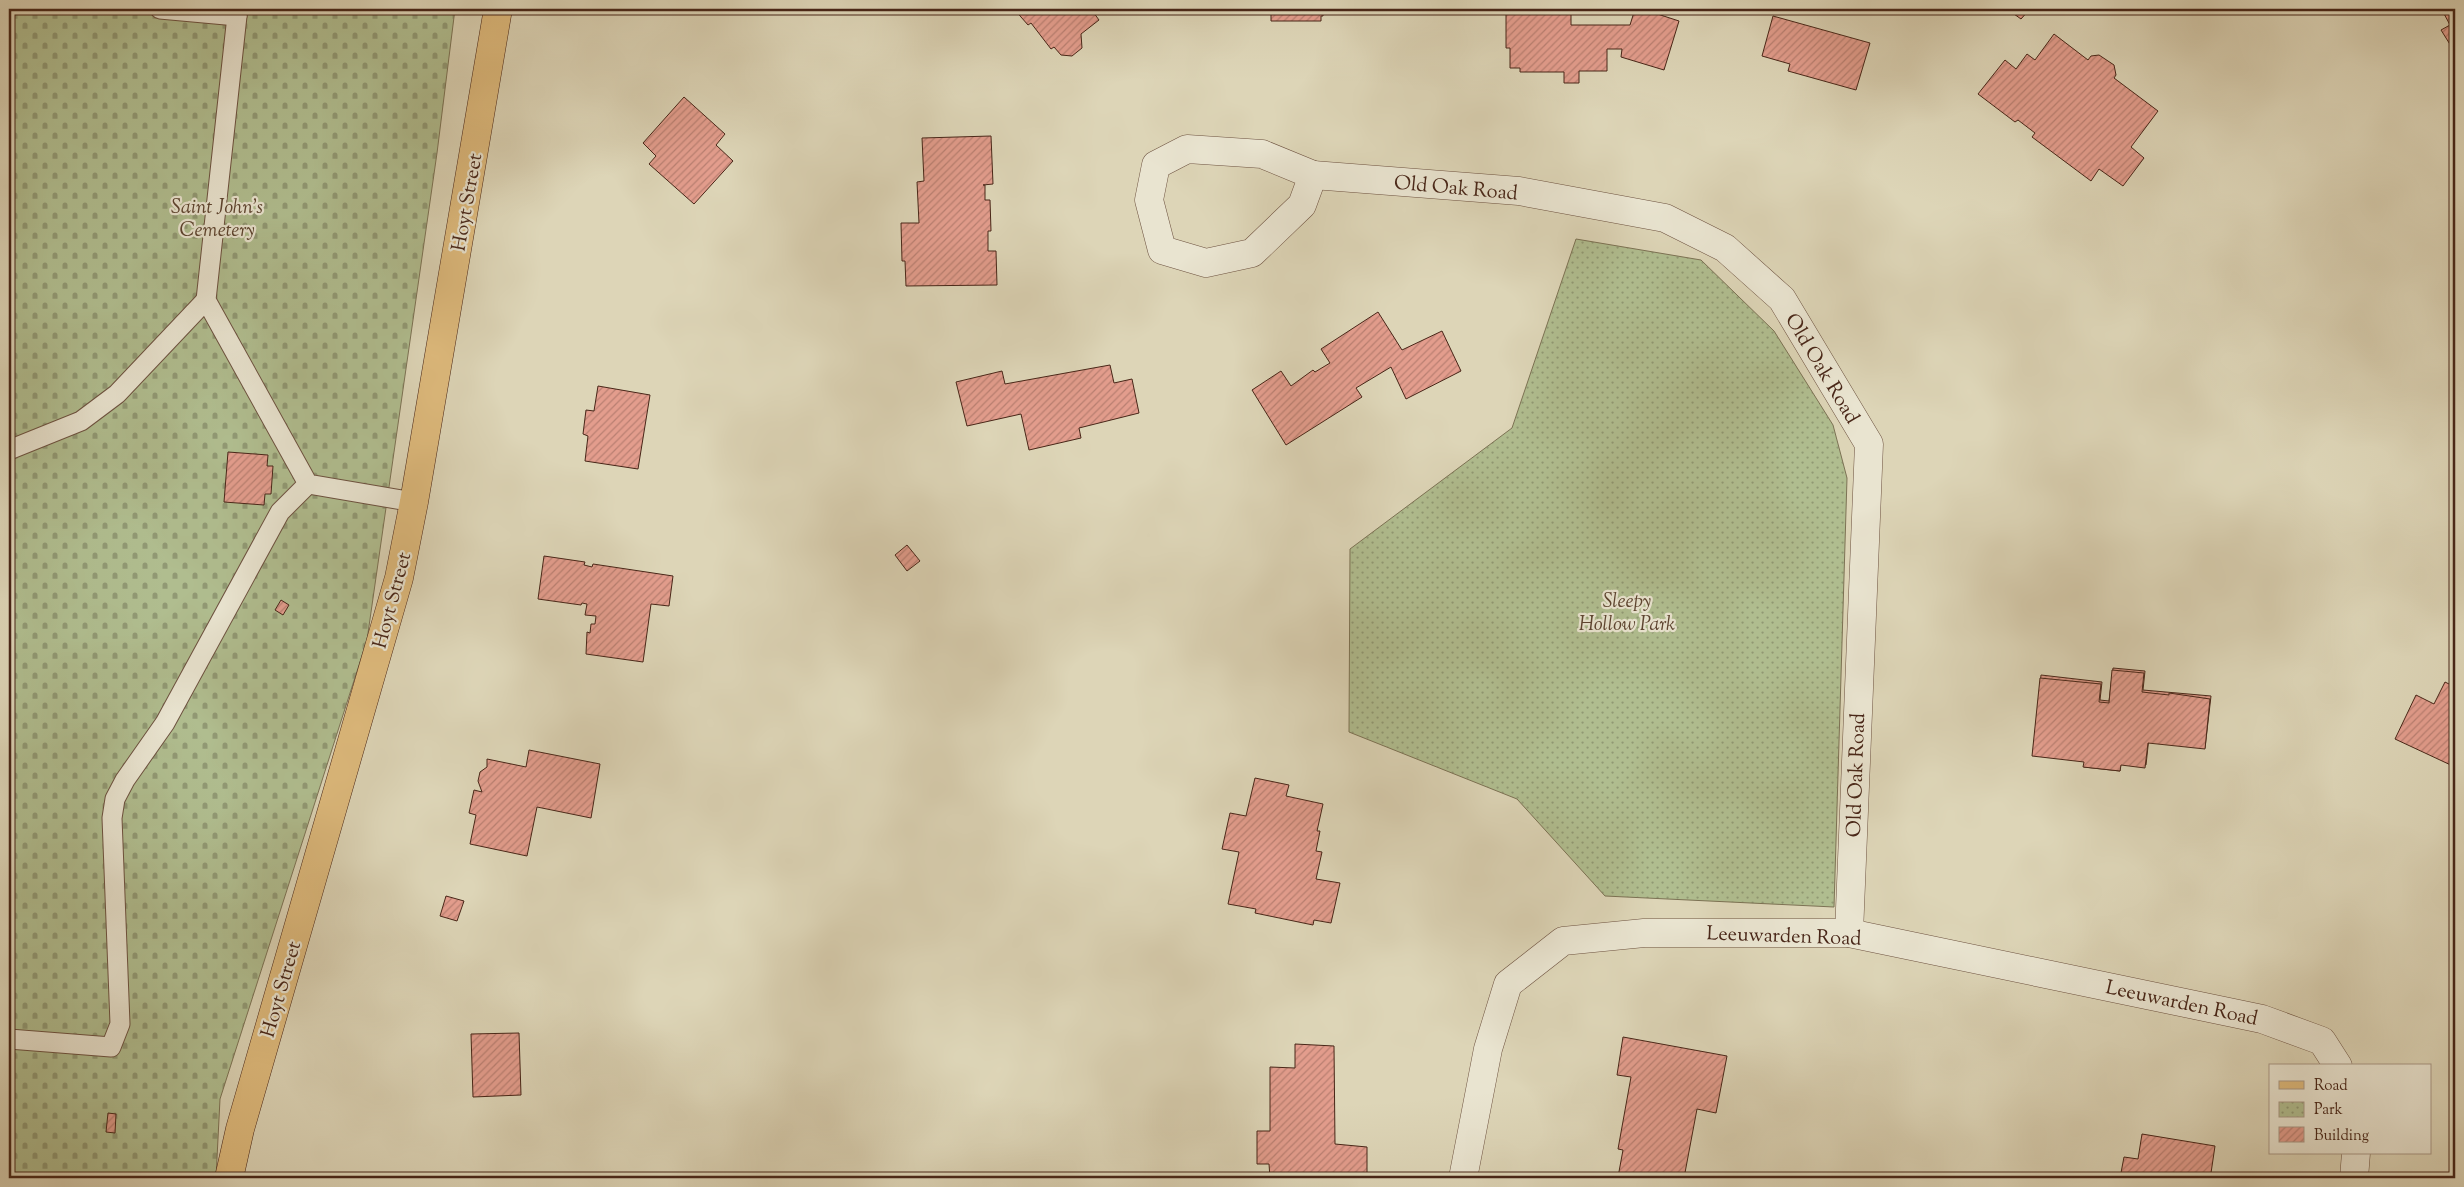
<svg xmlns="http://www.w3.org/2000/svg" width="2464" height="1187" viewBox="0 0 2464 1187" font-family="'Sorts Mill Goudy',serif">
<style>
.cemetery{fill:url(#cemetery-stones);stroke:#7c7254}
.park{fill:url(#park-dots);stroke:#7c7254}
.building{fill:url(#building-hatch);stroke:#482618}
.lines{fill:none;stroke-linecap:round;stroke-linejoin:round}
.lane-casing{stroke:#6d5240;stroke-width:21}
.street-casing{stroke:#6d5240;stroke-width:29}
.primary-casing{stroke:#482618;stroke-width:29}
.lane{stroke:#e9e4d0;stroke-width:19}
.street{stroke:#e9e4d0;stroke-width:28}
.primary{stroke:#deba7c;stroke-width:28}
.labels{text-anchor:middle;stroke-width:4.5;stroke-linejoin:round;paint-order:stroke}
.street-label{font-size:20px;fill:#482618;stroke:#e9e4d0}
.park-label{font-size:20px;font-style:italic;fill:#5d4430;stroke:#e9e4d0}
</style>
<defs>
<pattern id="cemetery-stones" width="16" height="16" patternUnits="userSpaceOnUse" patternTransform="scale(1.25)"><rect width="16" height="16" fill="#b0bd8f"/><path d="M2 7V4a2 2 0 0 1 4 0v3zM10 15v-3a2 2 0 0 1 4 0v3z" fill="#919974"/></pattern>
<pattern id="park-dots" width="8" height="8" patternUnits="userSpaceOnUse" patternTransform="scale(1.25)"><rect width="8" height="8" fill="#b0bd8f"/><path d="M2 2h.1M6 6h.1" fill="none" stroke="#919974" stroke-width="1.8" stroke-linecap="round"/></pattern>
<pattern id="building-hatch" width="6" height="6" patternUnits="userSpaceOnUse" patternTransform="scale(1.25)"><rect width="6" height="6" fill="#e39d8d"/><path d="M-1 1l2-2M0 6l6-6M5 7l2-2" fill="none" stroke="#ba8072"/></pattern>
</defs>
<rect width="100%" height="100%" fill="#ddd5b7"/>
<filter id="stains"><feTurbulence type="fractalNoise" baseFrequency=".004" numOctaves="4"/><feColorMatrix values="0 0 0 0 .2 0 0 0 0 .09 0 0 0 0 .02 0 0 0 .5 -.17"/></filter>
<radialGradient id="worn" r=".72"><stop offset=".6" stop-color="#630" stop-opacity="0"/><stop offset="1" stop-color="#630" stop-opacity=".3"/></radialGradient>
<polygon class="cemetery" points="9,9 455,9 437,153 367,640 220,1099 216,1178 9,1178"/>
<polygon class="park" points="1576,239 1701,260 1774,331 1833,425 1847,478 1834,907 1605,896 1517,799 1349,732 1350,549 1512,428"/>
<g class="building">
<polygon points="1014,9 1091,9 1099,20 1081,34 1082,48 1072,56 1061,55 1054,47 1051,49 1031,23 1028,25"/>
<polygon points="1271,9 1323,9 1323,16 1321,16 1321,21 1271,21"/>
<polygon points="1512,9 1571,10 1571,25 1630,25 1635,9 1642,9 1679,21 1664,70 1621,57 1622,49 1607,49 1607,71 1579,71 1579,83 1564,83 1564,72 1520,72 1520,68 1510,68 1510,48 1506,48 1506,14 1512,14"/>
<polygon points="2007,9 2030,9 2021,19"/>
<polygon points="2439,9 2455,9 2455,45 2451,46 2441,30 2450,25 2442,10"/>
<polygon points="1773,16 1870,43 1856,90 1788,71 1790,64 1762,56"/>
<polygon points="2054,34 2088,60 2091,56 2099,55 2114,65 2116,75 2114,78 2158,111 2131,147 2144,158 2123,186 2099,169 2091,181 2032,137 2035,133 2018,120 2015,122 1978,94 2005,60 2016,69 2027,54 2035,60"/>
<polygon points="684,97 725,134 716,145 733,161 694,204 649,164 656,156 643,143"/>
<polygon points="991,136 993,184 983,185 985,185 985,200 990,200 991,231 988,231 988,251 996,251 997,285 906,286 905,261 902,261 901,223 919,223 917,182 924,181 922,138"/>
<polygon points="1378,312 1402,350 1442,331 1461,371 1406,399 1391,367 1356,388 1362,397 1286,445 1252,390 1281,371 1291,386 1313,370 1315,372 1330,363 1321,349"/>
<polygon points="1110,365 1114,383 1132,379 1139,413 1079,428 1081,438 1029,450 1021,414 967,426 956,382 1002,371 1005,384"/>
<polygon points="598,386 650,395 638,469 585,461 588,436 583,434 586,410 594,411"/>
<polygon points="228,452 268,455 267,466 273,466 271,494 265,494 264,505 224,502"/>
<polygon points="907,545 920,561 907,571 895,555"/>
<polygon points="544,556 585,562 584,565 592,567 593,564 673,576 669,606 651,604 643,662 586,654 587,632 590,633 591,624 595,624 596,616 585,615 587,604 582,603 581,605 538,599"/>
<polygon points="281,600 289,605 283,615 275,610"/>
<polygon points="2113,668 2145,671 2143,690 2211,696 2205,748 2158,742 2159,735 2157,734 2157,739 2149,737 2146,765 2121,763 2120,771 2084,767 2085,759 2033,754 2041,675 2102,682 2100,700 2109,701"/>
<polygon points="2112,670 2144,673 2142,692 2169,695 2169,693 2210,699 2205,749 2148,743 2145,768 2121,765 2120,771 2083,767 2084,762 2032,756 2040,678 2101,684 2099,702 2109,703"/>
<polygon points="2455,677 2455,767 2395,739 2416,695 2434,704 2445,682 2451,685"/>
<polygon points="529,750 600,764 591,818 537,807 527,856 470,844 476,815 469,813 474,790 482,792 478,781 480,772 487,767 487,759 526,767"/>
<polygon points="1255,778 1289,785 1286,796 1323,804 1317,831 1320,831 1316,851 1322,852 1316,879 1340,883 1331,923 1314,920 1313,925 1255,913 1256,909 1228,904 1239,852 1222,849 1230,813 1246,816"/>
<polygon points="446,896 464,901 457,921 440,916"/>
<polygon points="519,1033 521,1095 473,1097 471,1034"/>
<polygon points="1623,1037 1727,1056 1716,1113 1697,1109 1684,1178 1618,1177 1623,1150 1618,1149 1631,1077 1617,1075"/>
<polygon points="1295,1044 1334,1046 1335,1144 1367,1147 1367,1178 1270,1178 1269,1164 1257,1164 1257,1131 1270,1131 1270,1067 1295,1068"/>
<polygon points="108,1113 116,1114 115,1133 106,1132"/>
<polygon points="2142,1134 2215,1146 2211,1173 2216,1173 2216,1178 2120,1178 2124,1157 2138,1159"/>
</g>
<g class="lines">
<defs>
<g id="lane">
<polyline points="160,9 237,16 237,9"/>
<polyline points="237,16 206,300 308,484 414,502"/>
<polyline points="9,450 81,421 117,394 206,300"/>
<polyline points="9,1039 111,1047 120,1024 112,818 115,799 125,780 165,723 280,512 308,484"/>
</g>
<g id="street">
<polygon points="1187,149 1262,154 1313,175 1302,205 1252,253 1206,263 1162,250 1149,200 1156,165"/>
<polyline points="1313,175 1519,191 1665,218 1725,248 1782,299 1869,444 1849,933"/>
<polyline points="1463,1178 1488,1049 1508,984 1563,941 1644,933 1849,933 2262,1019 2322,1041 2338,1066"/>
<polyline points="2354,1178 2356,1153"/>
</g>
<polyline id="primary" points="229,1178 240,1129 399,578 414,502 498,9"/>
</defs>
<use href="#lane" class="lane-casing"/>
<use href="#street" class="street-casing"/>
<use href="#primary" class="primary-casing"/>
<use href="#lane" class="lane"/>
<use href="#street" class="street"/>
<use href="#primary" class="primary"/>
</g>
<g class="labels">
<g class="street-label">
<text transform="translate(1456 187) rotate(5)" y="7">Old Oak Road</text>
<text transform="translate(466 202) rotate(-80)" y="7">Hoyt Street</text>
<text transform="translate(1823 368) rotate(59)" y="7">Old Oak Road</text>
<text transform="translate(391 600) rotate(-75)" y="7">Hoyt Street</text>
<text transform="translate(1855 775) rotate(-88)" y="7">Old Oak Road</text>
<text transform="translate(1784 935) rotate(2)" y="7">Leeuwarden Road</text>
<text transform="translate(280 989) rotate(-74)" y="7">Hoyt Street</text>
<text transform="translate(2182 1002) rotate(12)" y="7">Leeuwarden Road</text>
</g>
<g class="park-label">
<text x="217" y="213">Saint John's<tspan x="217" dy="23">Cemetery</tspan></text>
<text x="1627" y="607">Sleepy<tspan x="1627" dy="23">Hollow Park</tspan></text>
</g>
</g>
<rect width="2464" height="1187" fill="none" stroke="#ddd5b7" stroke-width="30"/>
<rect x="10" y="10" width="2444" height="1167" fill="none" stroke="#482618" stroke-width="2.5"/>
<rect x="15" y="15" width="2434" height="1157" fill="none" stroke="#482618"/>
<rect x="2269" y="1064" width="162" height="90" fill="#e9e4d0" stroke="#a99886"/>
<rect x="2279" y="1081" width="25" height="8" fill="#deba7c" stroke="#a99886"/>
<text x="2314" y="1090" font-size="15" fill="#482618">Road</text>
<rect x="2279" y="1102" width="25" height="15" fill="url(#park-dots)" stroke="#a99886"/>
<text x="2314" y="1114" font-size="15" fill="#482618">Park</text>
<rect x="2279" y="1127" width="25" height="15" fill="url(#building-hatch)" stroke="#a99886"/>
<text x="2314" y="1140" font-size="15" fill="#482618">Building</text>
<rect width="100%" height="100%" filter="url(#stains)"/>
<rect width="100%" height="100%" fill="url(#worn)"/>
</svg>
